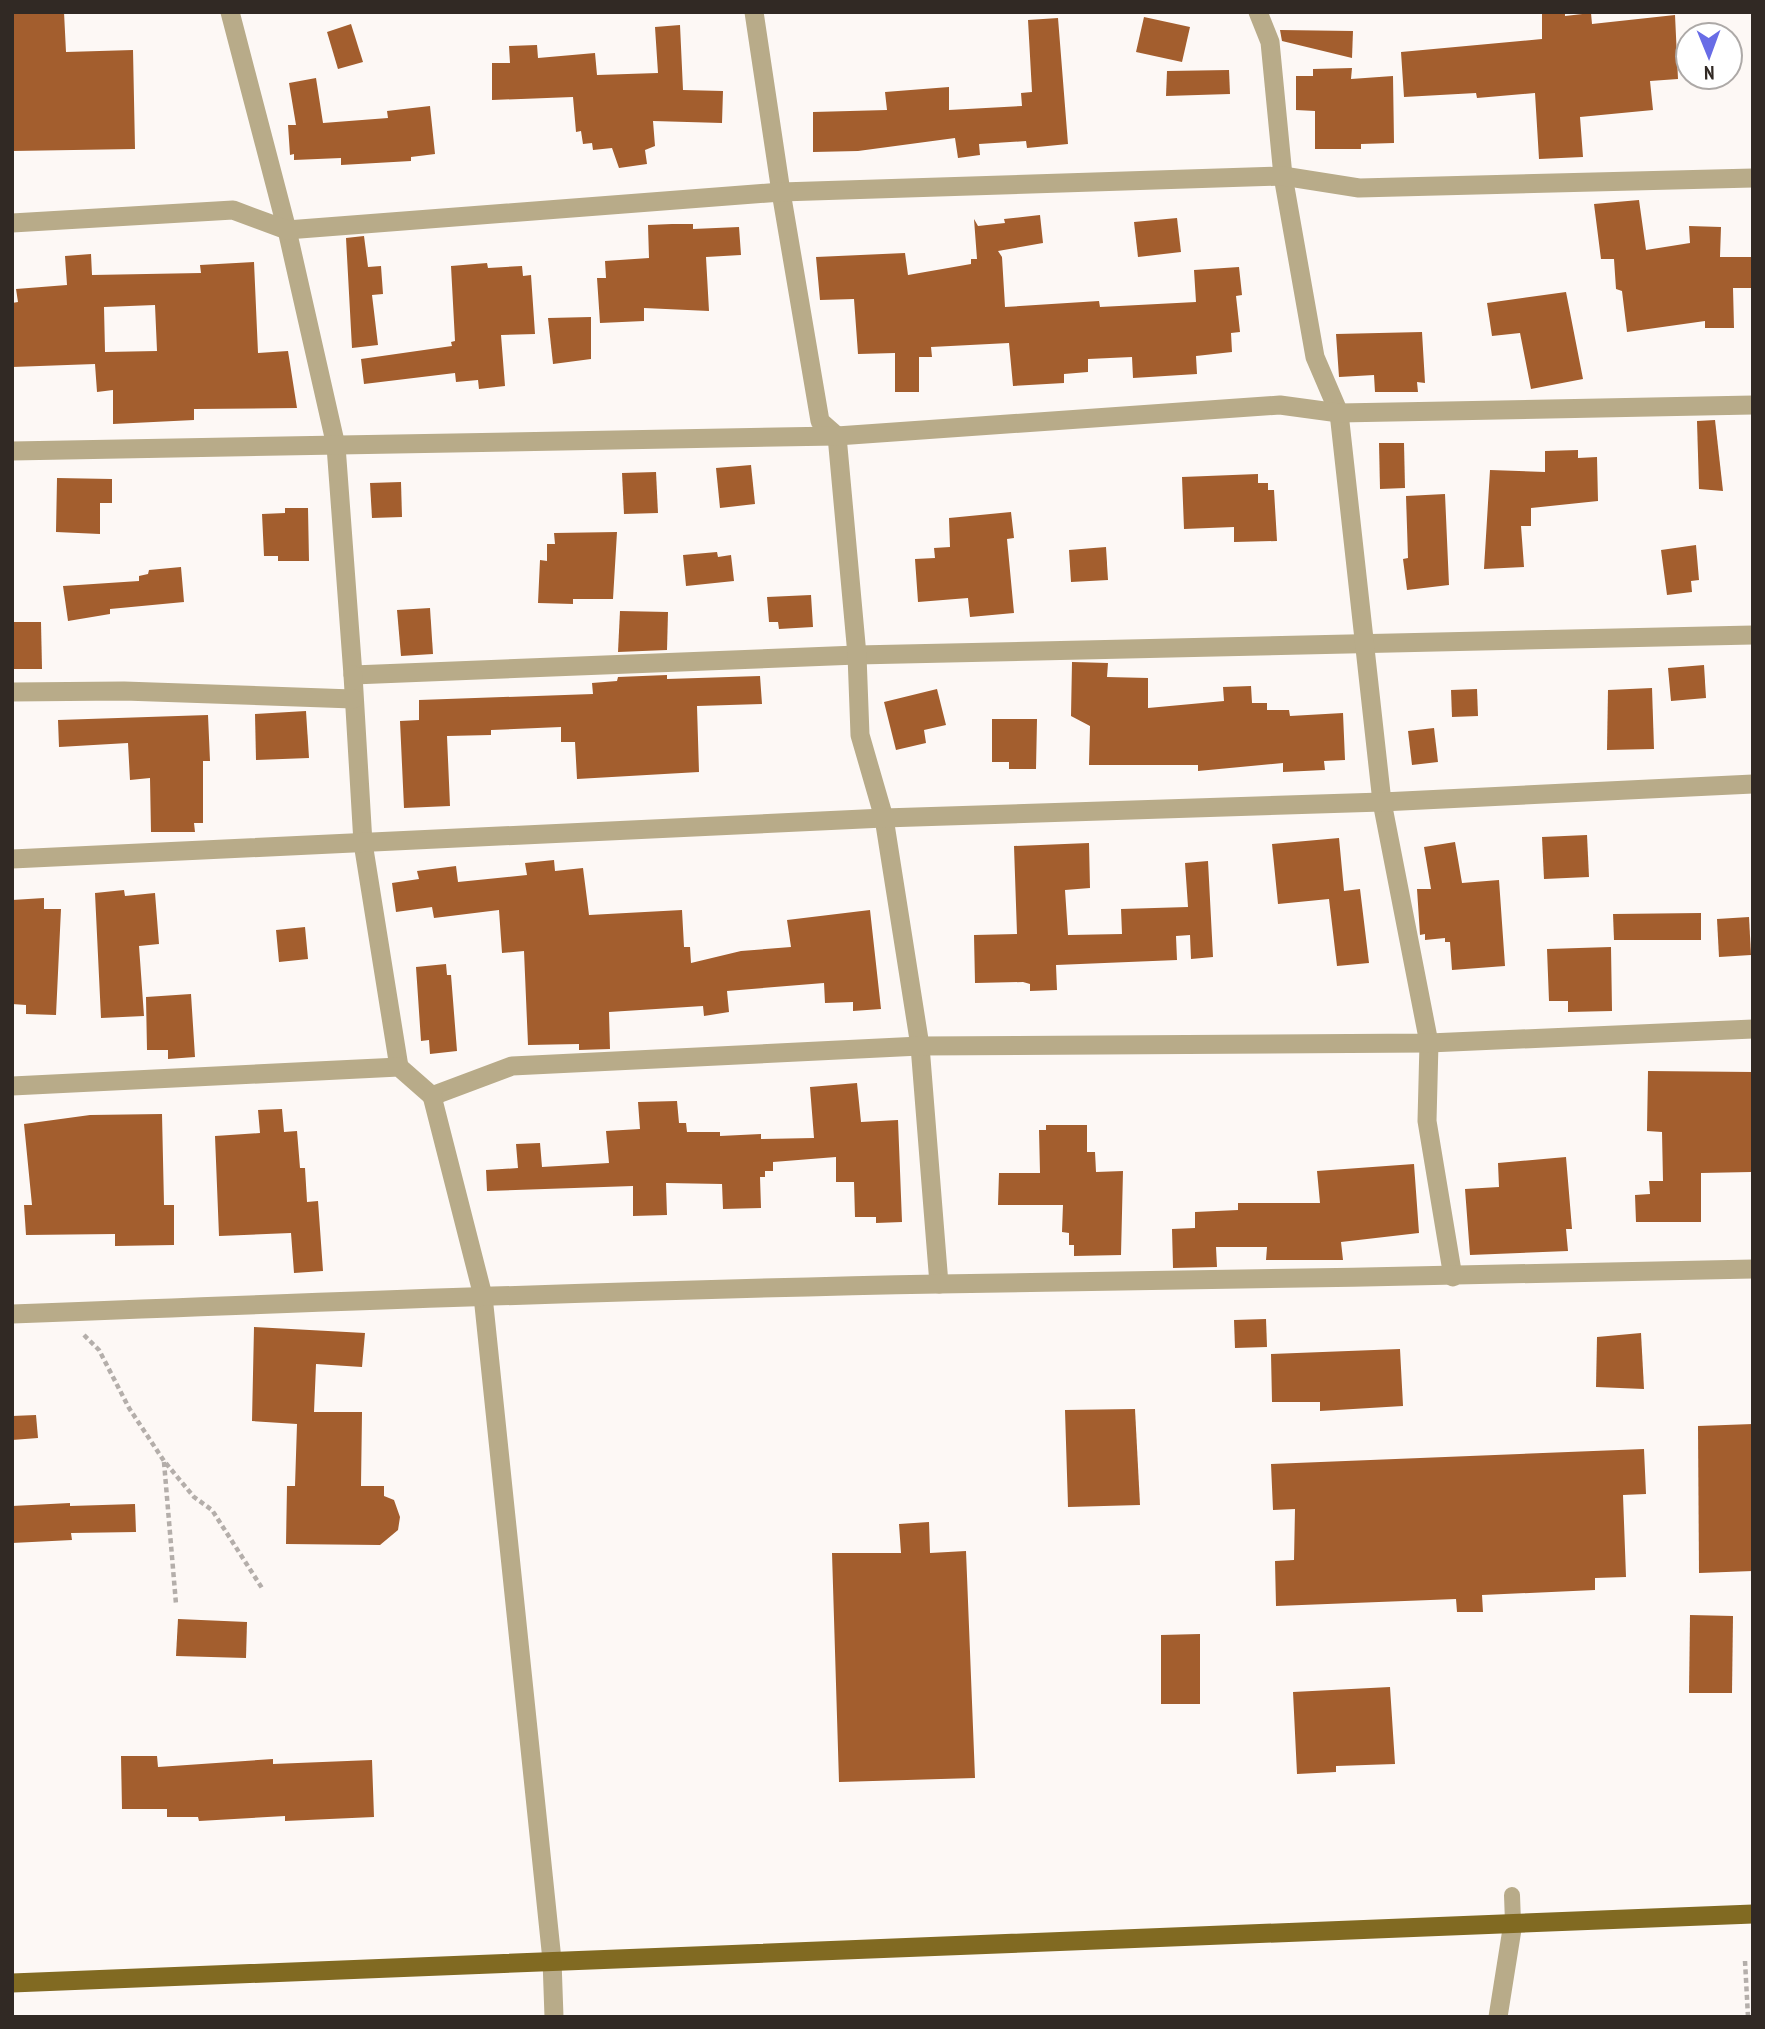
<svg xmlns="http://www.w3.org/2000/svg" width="1765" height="2029" viewBox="0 0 1765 2029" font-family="'PT Sans Narrow',sans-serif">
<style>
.building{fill:#a35e2e;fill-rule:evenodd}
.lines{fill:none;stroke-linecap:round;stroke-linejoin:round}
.path{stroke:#b4aeaa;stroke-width:4.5;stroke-dasharray:5 3.5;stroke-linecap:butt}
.service{stroke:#b8ab89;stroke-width:16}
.minor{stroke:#b8ab89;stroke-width:19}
.primary{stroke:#816a22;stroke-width:19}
</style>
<rect width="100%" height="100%" fill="#fdf8f5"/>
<g class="building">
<polygon points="12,12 64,12 66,52 133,50 135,149 12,151"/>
<polygon points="1542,12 1565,12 1565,16 1591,13 1592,24 1675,15 1678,79 1650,81 1653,110 1580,117 1583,157 1539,159 1535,93 1477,98 1476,93 1404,97 1401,52 1542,39"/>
<polygon points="1144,17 1190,27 1182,62 1136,52"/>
<polygon points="1058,18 1068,144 1027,148 1026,141 979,144 980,155 958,158 955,138 858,151 813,152 813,112 887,110 885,92 949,87 949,110 1022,106 1021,93 1032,92 1028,20"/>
<polygon points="351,24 363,62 338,69 327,32"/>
<polygon points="680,25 683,90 723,91 722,123 653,121 655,146 645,150 647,164 619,168 612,148 593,150 592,143 583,144 581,131 576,132 573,97 492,100 492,63 510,63 509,46 537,45 538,58 595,53 597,75 658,73 655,27"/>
<polygon points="1280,30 1353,31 1352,58 1282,41"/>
<polygon points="1352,68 1351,79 1393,76 1394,143 1361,144 1361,149 1315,149 1315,111 1296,110 1296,76 1313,76 1313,69"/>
<polygon points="1229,70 1230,94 1166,96 1167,71"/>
<polygon points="316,78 323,123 388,118 387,111 430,106 435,154 411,157 411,161 341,165 341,158 294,160 294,154 290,155 288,125 296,125 289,83"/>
<polygon points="1639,200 1646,250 1690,243 1689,226 1721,227 1720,257 1753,257 1753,288 1733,288 1734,328 1705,328 1705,321 1627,332 1622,291 1616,289 1614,259 1601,259 1594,204"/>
<polygon points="1040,215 1043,243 998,251 1002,257 1005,307 1099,301 1100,307 1196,302 1194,270 1239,267 1242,295 1236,296 1240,332 1231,333 1232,352 1196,356 1197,374 1133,378 1132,357 1088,359 1088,372 1064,374 1064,383 1013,386 1009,343 931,347 932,357 919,357 919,392 895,392 895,353 858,354 854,299 820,300 816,257 905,253 908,275 971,264 971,259 977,259 974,219 978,226 1005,223 1004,219"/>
<polygon points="1177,218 1181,252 1138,257 1134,222"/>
<polygon points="672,224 693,224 693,229 739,227 741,255 706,257 709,311 644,308 644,321 600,323 597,278 606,278 605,261 649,258 648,225"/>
<polygon points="364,236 368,267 381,266 383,294 372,295 378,345 352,348 346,238"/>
<path d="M 91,254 L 92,275 L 201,273 L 200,265 L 254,262 L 258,353 L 288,351 L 297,408 L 194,409 L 194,420 L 113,424 L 113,390 L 97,392 L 95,364 L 12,367 L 12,303 L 18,302 L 16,289 L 67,285 L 65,256 ZM 155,305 L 157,351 L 105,352 L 104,307 Z"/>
<polygon points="487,263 488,268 522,266 523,276 531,275 535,334 501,335 505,386 479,389 478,380 456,382 455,373 364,384 361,359 452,346 451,342 455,341 451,266"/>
<polygon points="1566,292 1583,379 1531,389 1520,333 1492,336 1487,303"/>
<polygon points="591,317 591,359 553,364 548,318"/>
<polygon points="1422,332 1425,383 1417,382 1418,392 1375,392 1374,375 1339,377 1336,334"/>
<polygon points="1715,420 1723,491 1699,489 1697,421"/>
<polygon points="1379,443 1404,443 1405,488 1380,489"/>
<polygon points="1578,450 1578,458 1597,457 1598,501 1531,508 1531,526 1521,526 1524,567 1484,569 1490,470 1545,472 1545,451"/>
<polygon points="751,465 755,504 720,508 716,468"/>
<polygon points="656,472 658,513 624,514 622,473"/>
<polygon points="1258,474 1258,483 1268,483 1268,490 1274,490 1277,541 1234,542 1234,527 1184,529 1182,477"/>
<polygon points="57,478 112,479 112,503 100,503 100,534 56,532"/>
<polygon points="401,482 402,517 372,518 370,483"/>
<polygon points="1445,494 1449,585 1407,590 1403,559 1408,558 1406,496"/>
<polygon points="285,508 308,508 309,561 278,561 278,556 264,556 262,514 285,513"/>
<polygon points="1011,512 1014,538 1007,539 1014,613 970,617 968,598 918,602 915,559 935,558 934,548 950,547 949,518"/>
<polygon points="617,532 613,599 573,599 573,604 538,603 540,560 547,561 547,544 555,544 554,533"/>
<polygon points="1696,545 1699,580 1691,581 1692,592 1667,595 1661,550"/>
<polygon points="1106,547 1108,580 1071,582 1069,550"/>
<polygon points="717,552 718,557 731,555 734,581 686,586 683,555"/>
<polygon points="181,567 184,602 110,609 110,614 68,621 63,586 139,581 139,576 148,574 149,570"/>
<polygon points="811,595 813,627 779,629 778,622 769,622 767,597"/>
<polygon points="430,608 433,654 401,656 397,610"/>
<polygon points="620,611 668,612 667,650 618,652"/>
<polygon points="12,622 41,622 42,669 12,669"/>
<polygon points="1072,662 1108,663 1107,677 1148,678 1148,708 1224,701 1223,687 1251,686 1252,703 1267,703 1267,710 1289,710 1290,716 1343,713 1345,760 1324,761 1325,770 1283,772 1283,763 1198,771 1198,765 1089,765 1090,726 1071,716"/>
<polygon points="1704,665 1706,698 1671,701 1668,668"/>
<polygon points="667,675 667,679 760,676 762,704 697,706 699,772 577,779 575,742 561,742 561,727 491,730 491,735 447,736 450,806 404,808 400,721 419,720 419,700 593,694 592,683 617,681 618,677"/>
<polygon points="1652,688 1654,749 1607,750 1608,690"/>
<polygon points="937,689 946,725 924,730 926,743 896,750 884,702"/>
<polygon points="1477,689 1478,716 1452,717 1451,690"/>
<polygon points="306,711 309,758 256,760 255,714"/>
<polygon points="208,715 210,761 203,761 203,823 194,823 195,832 151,832 150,778 130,780 128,743 59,747 58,720"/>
<polygon points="992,719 1037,719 1036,769 1009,769 1009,762 992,762"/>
<polygon points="1434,728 1438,762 1412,765 1408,731"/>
<polygon points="1587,835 1589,877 1544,879 1542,837"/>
<polygon points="1339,838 1344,891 1360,889 1369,963 1337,966 1329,899 1278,904 1272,844"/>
<polygon points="1455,842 1462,883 1499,880 1505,966 1452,970 1450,942 1445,942 1445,938 1425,940 1425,934 1420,935 1417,889 1431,889 1424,847"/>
<polygon points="1089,843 1090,888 1065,890 1068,935 1122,934 1121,909 1188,907 1185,863 1208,861 1213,957 1191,959 1190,935 1176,936 1177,960 1056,965 1057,990 1030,991 1030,984 1023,982 975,983 974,935 1017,934 1014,846"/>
<polygon points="554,860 555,871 583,868 589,915 682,910 684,947 690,947 691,963 741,951 791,947 787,920 870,910 881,1009 853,1011 853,1002 825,1003 824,983 727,991 729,1012 704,1016 703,1006 609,1012 610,1049 579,1050 579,1044 528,1045 524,951 502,953 499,910 434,918 432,907 396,912 392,883 419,879 417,871 456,866 458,882 527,875 525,863"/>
<polygon points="124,890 125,896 155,893 159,944 139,946 144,1016 101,1018 95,893"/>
<polygon points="44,898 44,909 61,909 56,1015 26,1014 26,1005 12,1004 12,900"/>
<polygon points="1701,913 1701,940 1614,940 1613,914"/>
<polygon points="1749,917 1751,955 1719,957 1717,919"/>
<polygon points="305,927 308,959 279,962 276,930"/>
<polygon points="1611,947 1612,1011 1568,1012 1568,1001 1549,1001 1547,949"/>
<polygon points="446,964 447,975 451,975 457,1051 430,1054 429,1040 421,1041 416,967"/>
<polygon points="191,994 195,1057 168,1059 168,1050 147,1050 146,997"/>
<polygon points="1648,1071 1753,1072 1751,1172 1701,1173 1701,1222 1636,1222 1635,1195 1650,1194 1649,1181 1663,1181 1662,1132 1647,1131"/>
<polygon points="857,1083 861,1122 898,1120 902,1222 876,1223 876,1217 855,1217 854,1182 836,1182 836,1157 773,1162 773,1171 765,1171 765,1177 760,1177 761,1208 723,1209 722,1184 666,1183 667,1215 633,1216 633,1186 487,1191 486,1170 518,1168 516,1144 540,1143 542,1167 609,1163 606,1131 640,1129 638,1102 677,1101 679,1123 686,1123 687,1132 720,1132 720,1136 761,1134 761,1139 814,1138 810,1087"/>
<polygon points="282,1109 284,1132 297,1131 300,1168 305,1168 307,1202 318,1201 323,1271 294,1273 291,1233 219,1236 215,1136 260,1133 258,1110"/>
<polygon points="162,1114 164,1205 174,1205 174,1245 115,1246 115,1234 26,1235 24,1205 32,1205 24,1124 90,1115"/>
<polygon points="1046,1125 1087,1125 1087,1152 1095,1152 1096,1172 1123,1171 1121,1255 1074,1256 1074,1245 1069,1245 1069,1233 1062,1232 1063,1205 998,1205 999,1173 1040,1173 1039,1130 1046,1130"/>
<polygon points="1566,1157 1572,1229 1566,1229 1568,1251 1470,1255 1465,1189 1499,1187 1498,1163"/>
<polygon points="1414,1164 1419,1233 1341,1242 1343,1260 1266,1260 1267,1247 1216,1247 1217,1267 1173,1268 1172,1229 1195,1228 1195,1212 1238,1210 1238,1203 1320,1203 1317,1171"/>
<polygon points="1266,1319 1267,1347 1235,1348 1234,1320"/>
<polygon points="254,1327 365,1333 362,1367 316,1364 314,1412 362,1412 361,1486 384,1486 384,1496 394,1500 400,1517 398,1530 380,1545 286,1544 287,1486 295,1486 297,1424 252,1421"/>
<polygon points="1641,1333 1644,1389 1596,1387 1597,1337"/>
<polygon points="1400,1349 1403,1406 1320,1411 1320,1402 1272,1402 1271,1354"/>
<polygon points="1135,1409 1140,1505 1068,1507 1065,1410"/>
<polygon points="36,1415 38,1438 12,1440 12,1416"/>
<polygon points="1753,1424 1753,1571 1699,1573 1698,1426"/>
<polygon points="1644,1449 1646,1494 1623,1495 1626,1577 1595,1578 1595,1590 1482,1595 1483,1612 1457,1612 1456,1599 1276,1606 1275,1561 1294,1560 1295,1509 1273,1510 1271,1464"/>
<polygon points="70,1503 70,1506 135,1504 136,1532 71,1533 72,1540 12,1543 12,1506"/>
<polygon points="929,1522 930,1553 966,1551 975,1778 839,1782 832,1553 901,1553 899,1524"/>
<polygon points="1690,1615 1733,1616 1732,1693 1689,1693"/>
<polygon points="178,1619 247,1622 246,1658 176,1656"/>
<polygon points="1200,1634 1200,1704 1161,1704 1161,1635"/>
<polygon points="1390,1687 1395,1764 1336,1766 1336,1772 1297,1774 1293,1692"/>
<polygon points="121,1756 157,1756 158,1767 273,1759 273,1764 372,1760 374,1817 285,1821 285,1816 199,1821 198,1817 167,1817 167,1809 122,1809"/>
</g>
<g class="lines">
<g class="path">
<polyline points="84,1335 99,1350 129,1408 164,1461 194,1497 212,1510 262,1588"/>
<polyline points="164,1462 176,1604"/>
<polyline points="1745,1961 1748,2017"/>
</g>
<polyline class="service" points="1512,1895 1513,1923"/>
<g class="minor">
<polyline points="230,12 287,230 336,446 353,675 857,655 1753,635"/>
<polyline points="754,12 781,192 820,421 837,436 857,655 860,735 884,818 920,1046 939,1284"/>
<polyline points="1258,12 1270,42 1283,176 1315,357 1339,413 1382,802 1429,1043 1427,1121 1453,1277"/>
<polyline points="12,223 233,210 287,230 781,192 1283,176 1359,188 1753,178"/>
<polyline points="12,451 837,436 1280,405 1339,413 1753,405"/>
<polyline points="353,675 363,843 399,1067"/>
<polyline points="12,692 124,691 353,699"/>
<polyline points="12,859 884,818 1382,802 1753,784"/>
<polyline points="12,1086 399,1067 432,1096 512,1066 920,1046 1429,1043 1753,1029"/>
<polyline points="432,1096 483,1296 552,1960 554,2017"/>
<path d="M 12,1314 C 321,1302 630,1290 939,1284 C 1210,1279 1482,1276 1753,1269"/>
<polyline points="1498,2017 1513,1923"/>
</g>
<polyline class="primary" points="12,1983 1753,1914"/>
</g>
<rect width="1765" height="2029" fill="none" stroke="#312924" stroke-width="28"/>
<g transform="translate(1709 56) rotate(179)"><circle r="33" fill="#ffffff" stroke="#ada9a7" stroke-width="2"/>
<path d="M0-5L12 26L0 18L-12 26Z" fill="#686ce6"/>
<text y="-10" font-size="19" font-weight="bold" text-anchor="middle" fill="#312924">N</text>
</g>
</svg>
